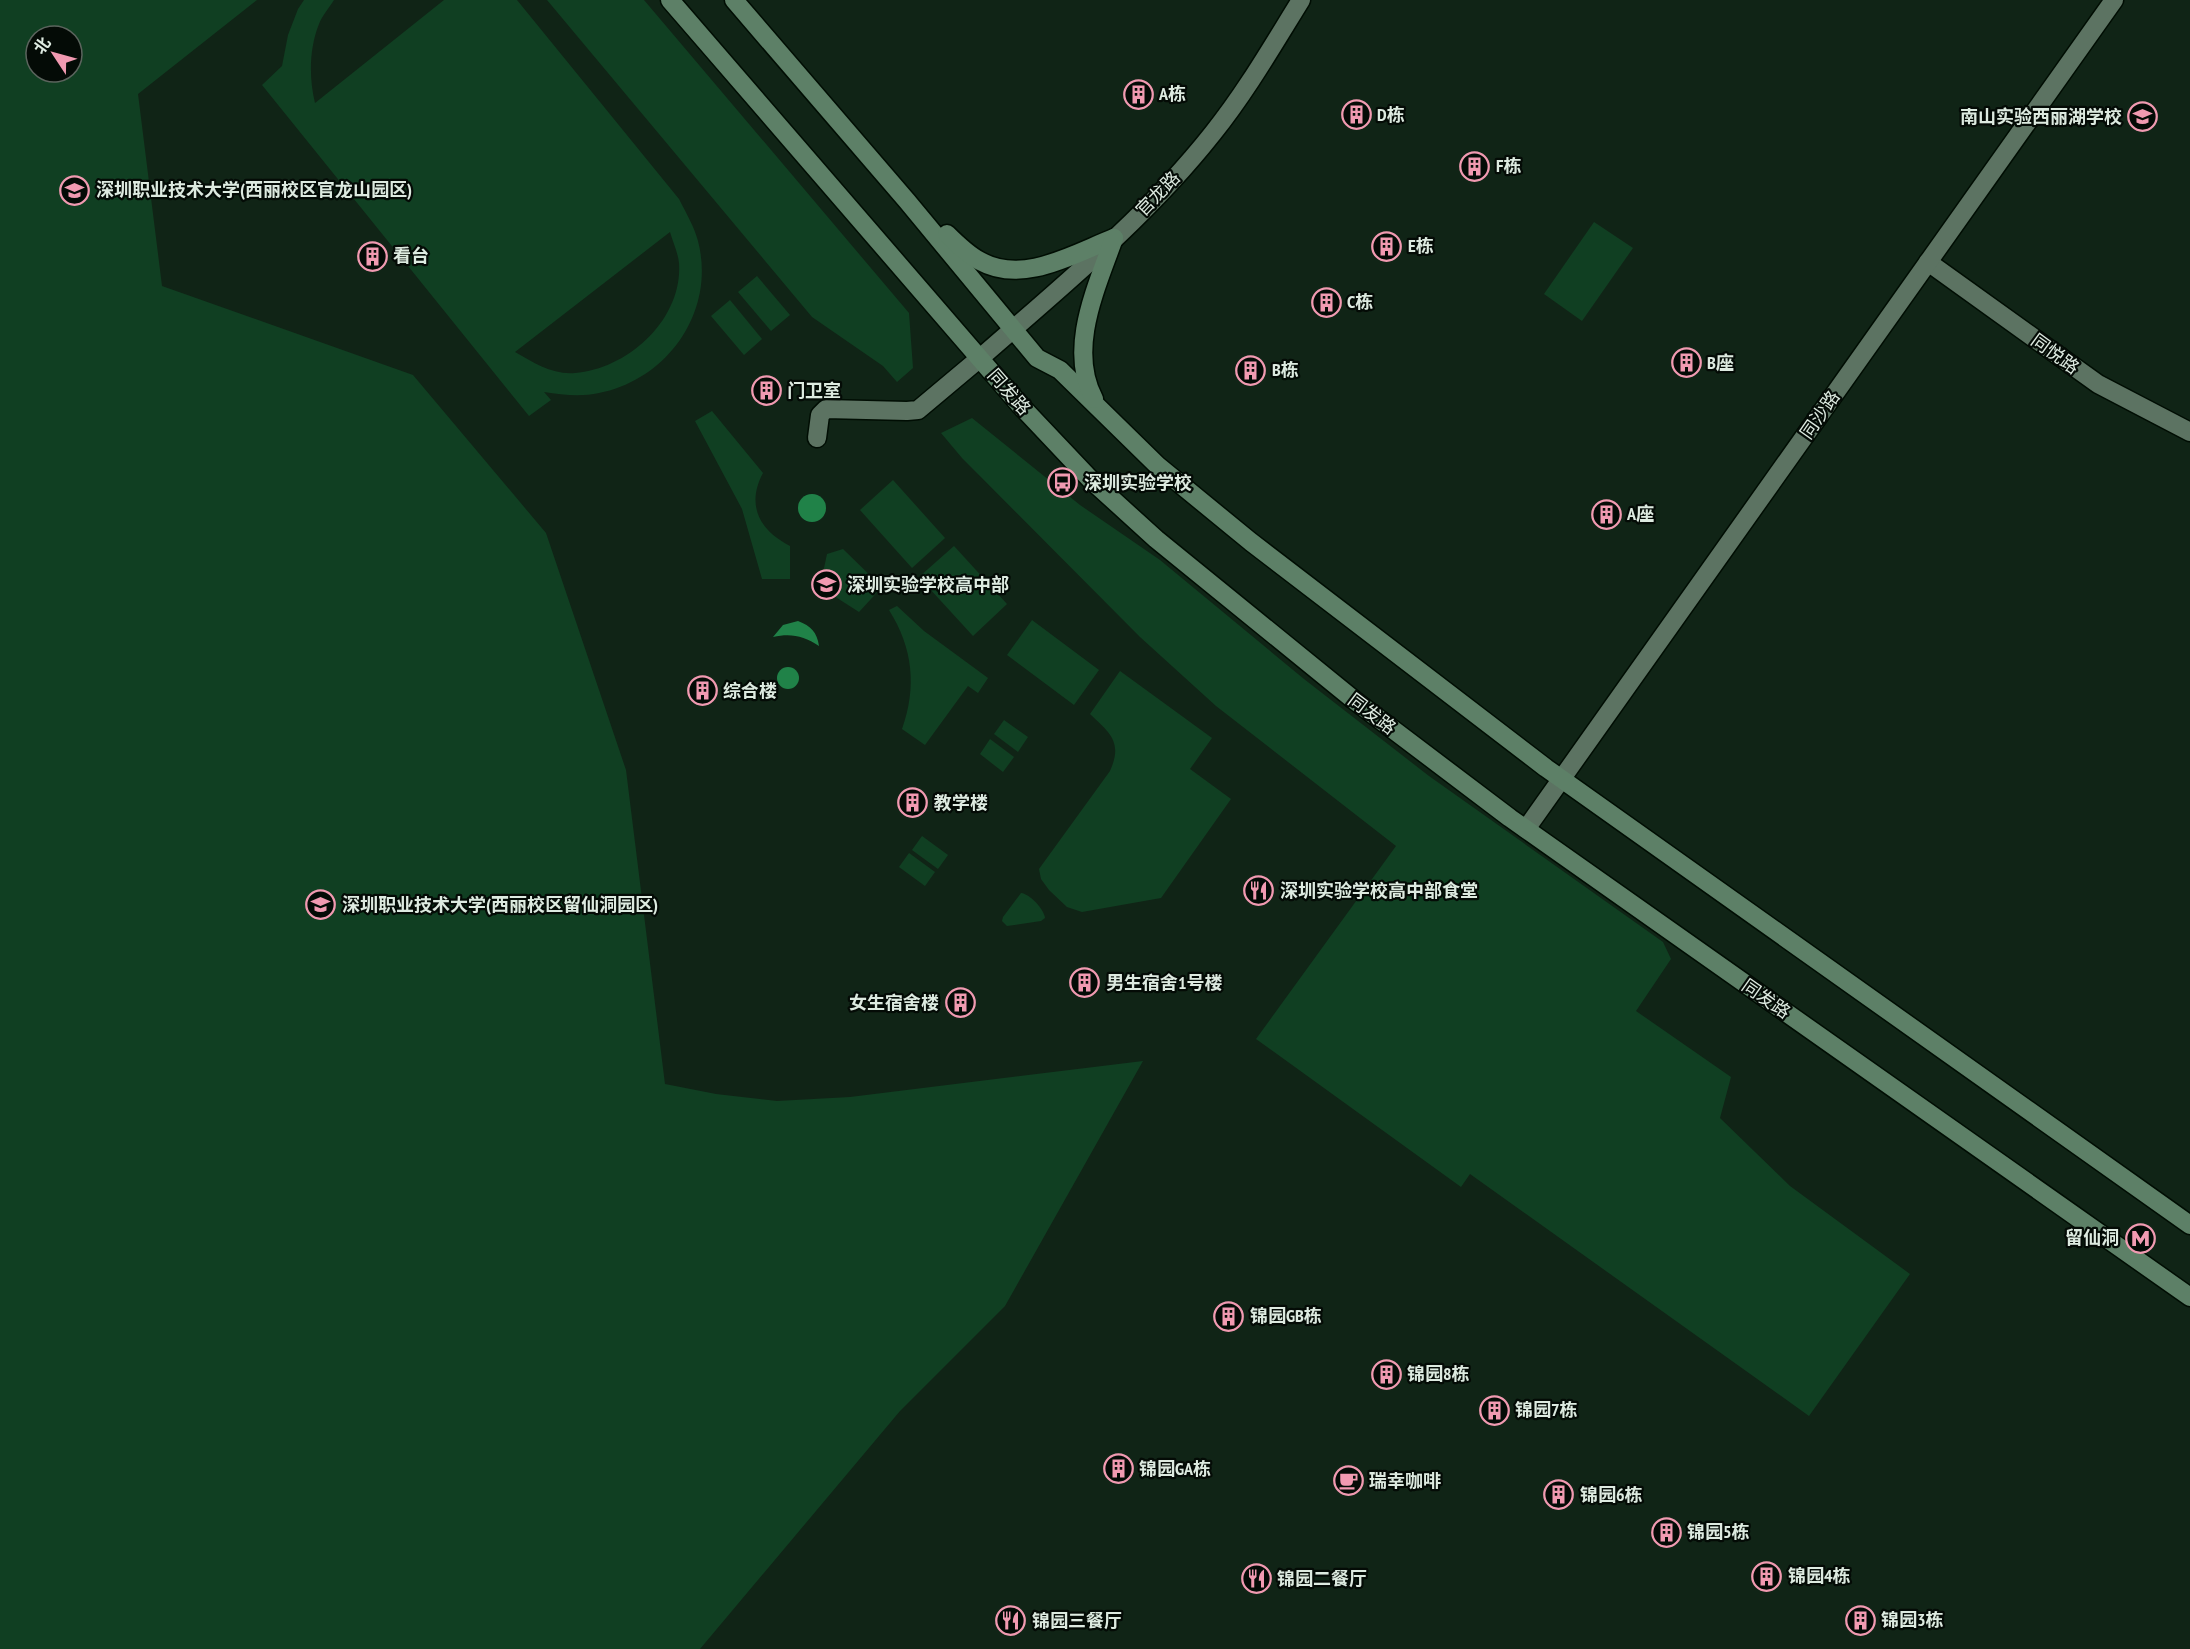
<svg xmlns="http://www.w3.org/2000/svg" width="2190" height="1649" viewBox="0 0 2190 1649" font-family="'PT Sans Narrow','Noto Sans SC',sans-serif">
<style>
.green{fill:#103f22;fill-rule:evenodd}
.water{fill:#208248}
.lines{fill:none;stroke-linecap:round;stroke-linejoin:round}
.minor-casing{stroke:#000d03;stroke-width:21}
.tertiary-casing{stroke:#000d03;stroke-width:21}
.secondary-casing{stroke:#000d03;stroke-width:21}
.minor{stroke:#5c7362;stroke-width:18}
.tertiary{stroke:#5c7362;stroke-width:18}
.secondary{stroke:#5d8067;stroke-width:18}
.labels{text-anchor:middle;stroke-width:4.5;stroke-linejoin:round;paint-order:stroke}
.poi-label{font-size:18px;font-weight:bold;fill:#ddeae0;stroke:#040b06;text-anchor:start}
.street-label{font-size:18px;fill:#ddeae0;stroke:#040b06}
</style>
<rect width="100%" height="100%" fill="#102416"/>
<g class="green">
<path d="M 0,0 L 257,0 L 138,94 L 162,286 L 413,375 L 546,533 L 626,770 L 665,1084 L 716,1094 L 777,1101 L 850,1097 L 1143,1061 L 1005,1306 L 900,1411 L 700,1649 L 0,1649 ZM 36,36 L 72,36 L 72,72 L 36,72 Z"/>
<path d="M 304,0 L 334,0 C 329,8 322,16 319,24 C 309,49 309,78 315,103 L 444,0 L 517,0 L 679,199 C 686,213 694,226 698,241 C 716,310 669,379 599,393 C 581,397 563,395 544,392 L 551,400 L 529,416 L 262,85 L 282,66 L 288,35 L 298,9 ZM 670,232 C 673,242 678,253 679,263 C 683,319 628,369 575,373 C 553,375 534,363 515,352 Z"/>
<polygon points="547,0 644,0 909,313 913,368 897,382 883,366 812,317"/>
<polygon points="1594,222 1633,248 1582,321 1544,294"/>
<polygon points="757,276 790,315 771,331 738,292"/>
<polygon points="730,300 762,339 744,355 711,316"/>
<path d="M 712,411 L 763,473 C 746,505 759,530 790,546 L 790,579 L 762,579 L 742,509 L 695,421 Z"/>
<polygon points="972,418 1080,505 1160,560 1304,679 1429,776 1663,942 1671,959 1636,1011 1731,1077 1720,1118 1790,1186 1910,1274 1809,1416 1470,1174 1461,1187 1256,1039 1396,846 1216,706 1140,637 962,458 941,433"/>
<polygon points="893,480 945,538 912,568 860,510"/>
<polygon points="954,546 1007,604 973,636 919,577"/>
<polygon points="843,549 882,587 859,612 820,587 827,554"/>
<path d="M 897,606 L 924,631 L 988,678 L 978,693 L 968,686 L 925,745 L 902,729 C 917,687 913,648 889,610 Z"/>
<polygon points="1032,620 1099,670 1074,705 1007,655"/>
<path d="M 1120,671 L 1212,738 L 1190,769 L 1231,799 L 1161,898 L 1082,912 L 1067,907 L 1049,890 L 1041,879 L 1039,869 L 1110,771 C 1123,742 1110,733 1090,714 Z"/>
<polygon points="1004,720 1028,737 1018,752 994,734"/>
<polygon points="990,739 1014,757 1003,772 980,754"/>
<polygon points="922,836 948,855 938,869 912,850"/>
<polygon points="909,853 935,872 925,886 899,867"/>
<path d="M 1021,893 C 1030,894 1044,909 1045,918 L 1041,921 L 1007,926 L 1002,921 L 1003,917 Z"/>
</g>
<g class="water">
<circle cx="812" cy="508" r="14"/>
<path d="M 798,621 C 811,626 817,632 819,646 C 804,636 791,633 773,637 L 783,625 Z"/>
<circle cx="788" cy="678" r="11"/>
</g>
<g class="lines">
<defs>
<g id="minor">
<polyline points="1928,262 2098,384 2190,432"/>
<polyline points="817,438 820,415 826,409 907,411 918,410 980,358"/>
</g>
<g id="tertiary">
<path d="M 980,358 C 1060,288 1146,218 1213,133 C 1246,92 1273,45 1301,0"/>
<polyline points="1526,829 2114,0"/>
</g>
<g id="secondary">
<polyline points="670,0 1020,405 1090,479 1156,539 1354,700 1510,818 2190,1297"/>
<polyline points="734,0 907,201 1037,358 1060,370 1157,465 1251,542 1546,768 2190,1225"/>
<path d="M 947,234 C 957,244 967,254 980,261 C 1023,285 1073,254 1114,238"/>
<path d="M 1094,399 C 1067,348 1097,287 1114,238"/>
</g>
</defs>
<use href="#minor" class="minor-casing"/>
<use href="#tertiary" class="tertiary-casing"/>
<use href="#secondary" class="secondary-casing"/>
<use href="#minor" class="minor"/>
<use href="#tertiary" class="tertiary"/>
<use href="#secondary" class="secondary"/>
</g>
<defs>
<symbol id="building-ring" viewBox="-11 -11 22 22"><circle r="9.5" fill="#040b06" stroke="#f19ab1" stroke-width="1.5"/><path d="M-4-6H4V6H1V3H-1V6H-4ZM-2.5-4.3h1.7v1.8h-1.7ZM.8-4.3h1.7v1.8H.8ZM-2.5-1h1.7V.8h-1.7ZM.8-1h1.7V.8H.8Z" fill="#f19ab1"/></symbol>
<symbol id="school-ring" viewBox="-11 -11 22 22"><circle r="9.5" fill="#040b06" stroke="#f19ab1" stroke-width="1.5"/><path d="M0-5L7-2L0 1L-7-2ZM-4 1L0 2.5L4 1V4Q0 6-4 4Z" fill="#f19ab1"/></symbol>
<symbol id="university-ring" viewBox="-11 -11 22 22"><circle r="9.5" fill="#040b06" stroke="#f19ab1" stroke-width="1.5"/><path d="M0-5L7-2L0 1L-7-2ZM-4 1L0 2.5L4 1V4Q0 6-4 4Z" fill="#f19ab1"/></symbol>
<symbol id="bus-ring" viewBox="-11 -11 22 22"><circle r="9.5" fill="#040b06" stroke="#f19ab1" stroke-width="1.5"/><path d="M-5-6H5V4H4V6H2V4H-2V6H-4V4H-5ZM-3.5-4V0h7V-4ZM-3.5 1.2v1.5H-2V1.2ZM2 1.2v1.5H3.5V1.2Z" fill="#f19ab1"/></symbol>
<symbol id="restaurant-ring" viewBox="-11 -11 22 22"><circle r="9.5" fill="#040b06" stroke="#f19ab1" stroke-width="1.5"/><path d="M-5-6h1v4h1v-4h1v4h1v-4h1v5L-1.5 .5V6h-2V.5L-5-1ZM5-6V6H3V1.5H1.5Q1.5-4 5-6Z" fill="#f19ab1"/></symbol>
<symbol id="metro-ring" viewBox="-11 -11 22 22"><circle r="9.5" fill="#040b06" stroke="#f19ab1" stroke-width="1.5"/><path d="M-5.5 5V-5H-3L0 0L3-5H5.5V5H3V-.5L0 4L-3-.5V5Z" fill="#f19ab1"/></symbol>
<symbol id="cafe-ring" viewBox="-11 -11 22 22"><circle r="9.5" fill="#040b06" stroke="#f19ab1" stroke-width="1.5"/><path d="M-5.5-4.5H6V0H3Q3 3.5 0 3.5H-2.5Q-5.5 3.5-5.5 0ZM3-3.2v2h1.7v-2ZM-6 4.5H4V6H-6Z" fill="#f19ab1"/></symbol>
</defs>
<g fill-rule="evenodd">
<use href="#building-ring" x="1122" y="78" width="33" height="33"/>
<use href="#building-ring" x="1340" y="98" width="33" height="33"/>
<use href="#school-ring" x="2126" y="100" width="33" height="33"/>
<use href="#building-ring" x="1458" y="150" width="33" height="33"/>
<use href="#university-ring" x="58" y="174" width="33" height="33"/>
<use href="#building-ring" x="1370" y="230" width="33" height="33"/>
<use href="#building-ring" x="356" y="240" width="33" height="33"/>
<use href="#building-ring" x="1310" y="286" width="33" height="33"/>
<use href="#building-ring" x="1670" y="346" width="33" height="33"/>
<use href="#building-ring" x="1234" y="354" width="33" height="33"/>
<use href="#building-ring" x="750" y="374" width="33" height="33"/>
<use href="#bus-ring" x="1046" y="466" width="33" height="33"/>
<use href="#building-ring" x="1590" y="498" width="33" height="33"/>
<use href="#school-ring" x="810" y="568" width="33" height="33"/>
<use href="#building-ring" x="686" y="674" width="33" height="33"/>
<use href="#building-ring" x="896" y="786" width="33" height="33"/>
<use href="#restaurant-ring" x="1242" y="874" width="33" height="33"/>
<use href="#university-ring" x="304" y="888" width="33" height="33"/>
<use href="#building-ring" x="1068" y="966" width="33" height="33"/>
<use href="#building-ring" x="944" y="986" width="33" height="33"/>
<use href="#metro-ring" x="2124" y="1222" width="33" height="33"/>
<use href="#building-ring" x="1212" y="1300" width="33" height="33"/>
<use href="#building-ring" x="1370" y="1358" width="33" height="33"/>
<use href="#building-ring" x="1478" y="1394" width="33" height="33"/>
<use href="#building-ring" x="1102" y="1452" width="33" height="33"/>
<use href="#cafe-ring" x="1332" y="1464" width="33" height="33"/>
<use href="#building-ring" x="1542" y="1478" width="33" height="33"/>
<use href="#building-ring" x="1650" y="1516" width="33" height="33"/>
<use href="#building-ring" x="1750" y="1560" width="33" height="33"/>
<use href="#restaurant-ring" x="1240" y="1562" width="33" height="33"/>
<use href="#building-ring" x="1844" y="1604" width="33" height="33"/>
<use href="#restaurant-ring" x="994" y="1604" width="33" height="33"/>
</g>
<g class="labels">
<g class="poi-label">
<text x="1159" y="100">A栋</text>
<text x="1377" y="121">D栋</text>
<text x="2122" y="123" text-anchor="end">南山实验西丽湖学校</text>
<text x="1496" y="172">F栋</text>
<text x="96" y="196">深圳职业技术大学(西丽校区官龙山园区)</text>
<text x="1408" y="252">E栋</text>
<text x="393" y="262">看台</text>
<text x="1347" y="308">C栋</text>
<text x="1707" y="369">B座</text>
<text x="1272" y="376">B栋</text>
<text x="787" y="397">门卫室</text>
<text x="1084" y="489">深圳实验学校</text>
<text x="1627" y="520">A座</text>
<text x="847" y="591">深圳实验学校高中部</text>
<text x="723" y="697">综合楼</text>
<text x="934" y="809">教学楼</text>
<text x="1280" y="897">深圳实验学校高中部食堂</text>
<text x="342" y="911">深圳职业技术大学(西丽校区留仙洞园区)</text>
<text x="1106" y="989">男生宿舍1号楼</text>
<text x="939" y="1009" text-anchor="end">女生宿舍楼</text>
<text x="2119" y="1244" text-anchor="end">留仙洞</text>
<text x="1250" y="1322">锦园GB栋</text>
<text x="1407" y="1380">锦园8栋</text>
<text x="1515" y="1416">锦园7栋</text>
<text x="1139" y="1475">锦园GA栋</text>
<text x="1369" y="1487">瑞幸咖啡</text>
<text x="1580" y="1501">锦园6栋</text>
<text x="1687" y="1538">锦园5栋</text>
<text x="1788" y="1582">锦园4栋</text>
<text x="1277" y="1585">锦园二餐厅</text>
<text x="1881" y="1626">锦园3栋</text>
<text x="1032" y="1627">锦园三餐厅</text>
</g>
<g class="street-label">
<text transform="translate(1158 194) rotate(-46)" y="6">官龙路</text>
<text transform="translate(2055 354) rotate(36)" y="6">同悦路</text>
<text transform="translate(1009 392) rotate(49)" y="6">同发路</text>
<text transform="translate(1820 415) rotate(-55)" y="6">同沙路</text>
<text transform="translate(1372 714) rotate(37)" y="6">同发路</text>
<text transform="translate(1766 999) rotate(35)" y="6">同发路</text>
</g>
</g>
<g transform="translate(54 54) rotate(306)"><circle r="28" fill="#040b06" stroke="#5b645d" stroke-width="1.5"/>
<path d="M0-4.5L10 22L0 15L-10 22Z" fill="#f19ab1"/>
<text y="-9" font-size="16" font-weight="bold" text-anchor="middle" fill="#ddeae0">北</text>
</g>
</svg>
